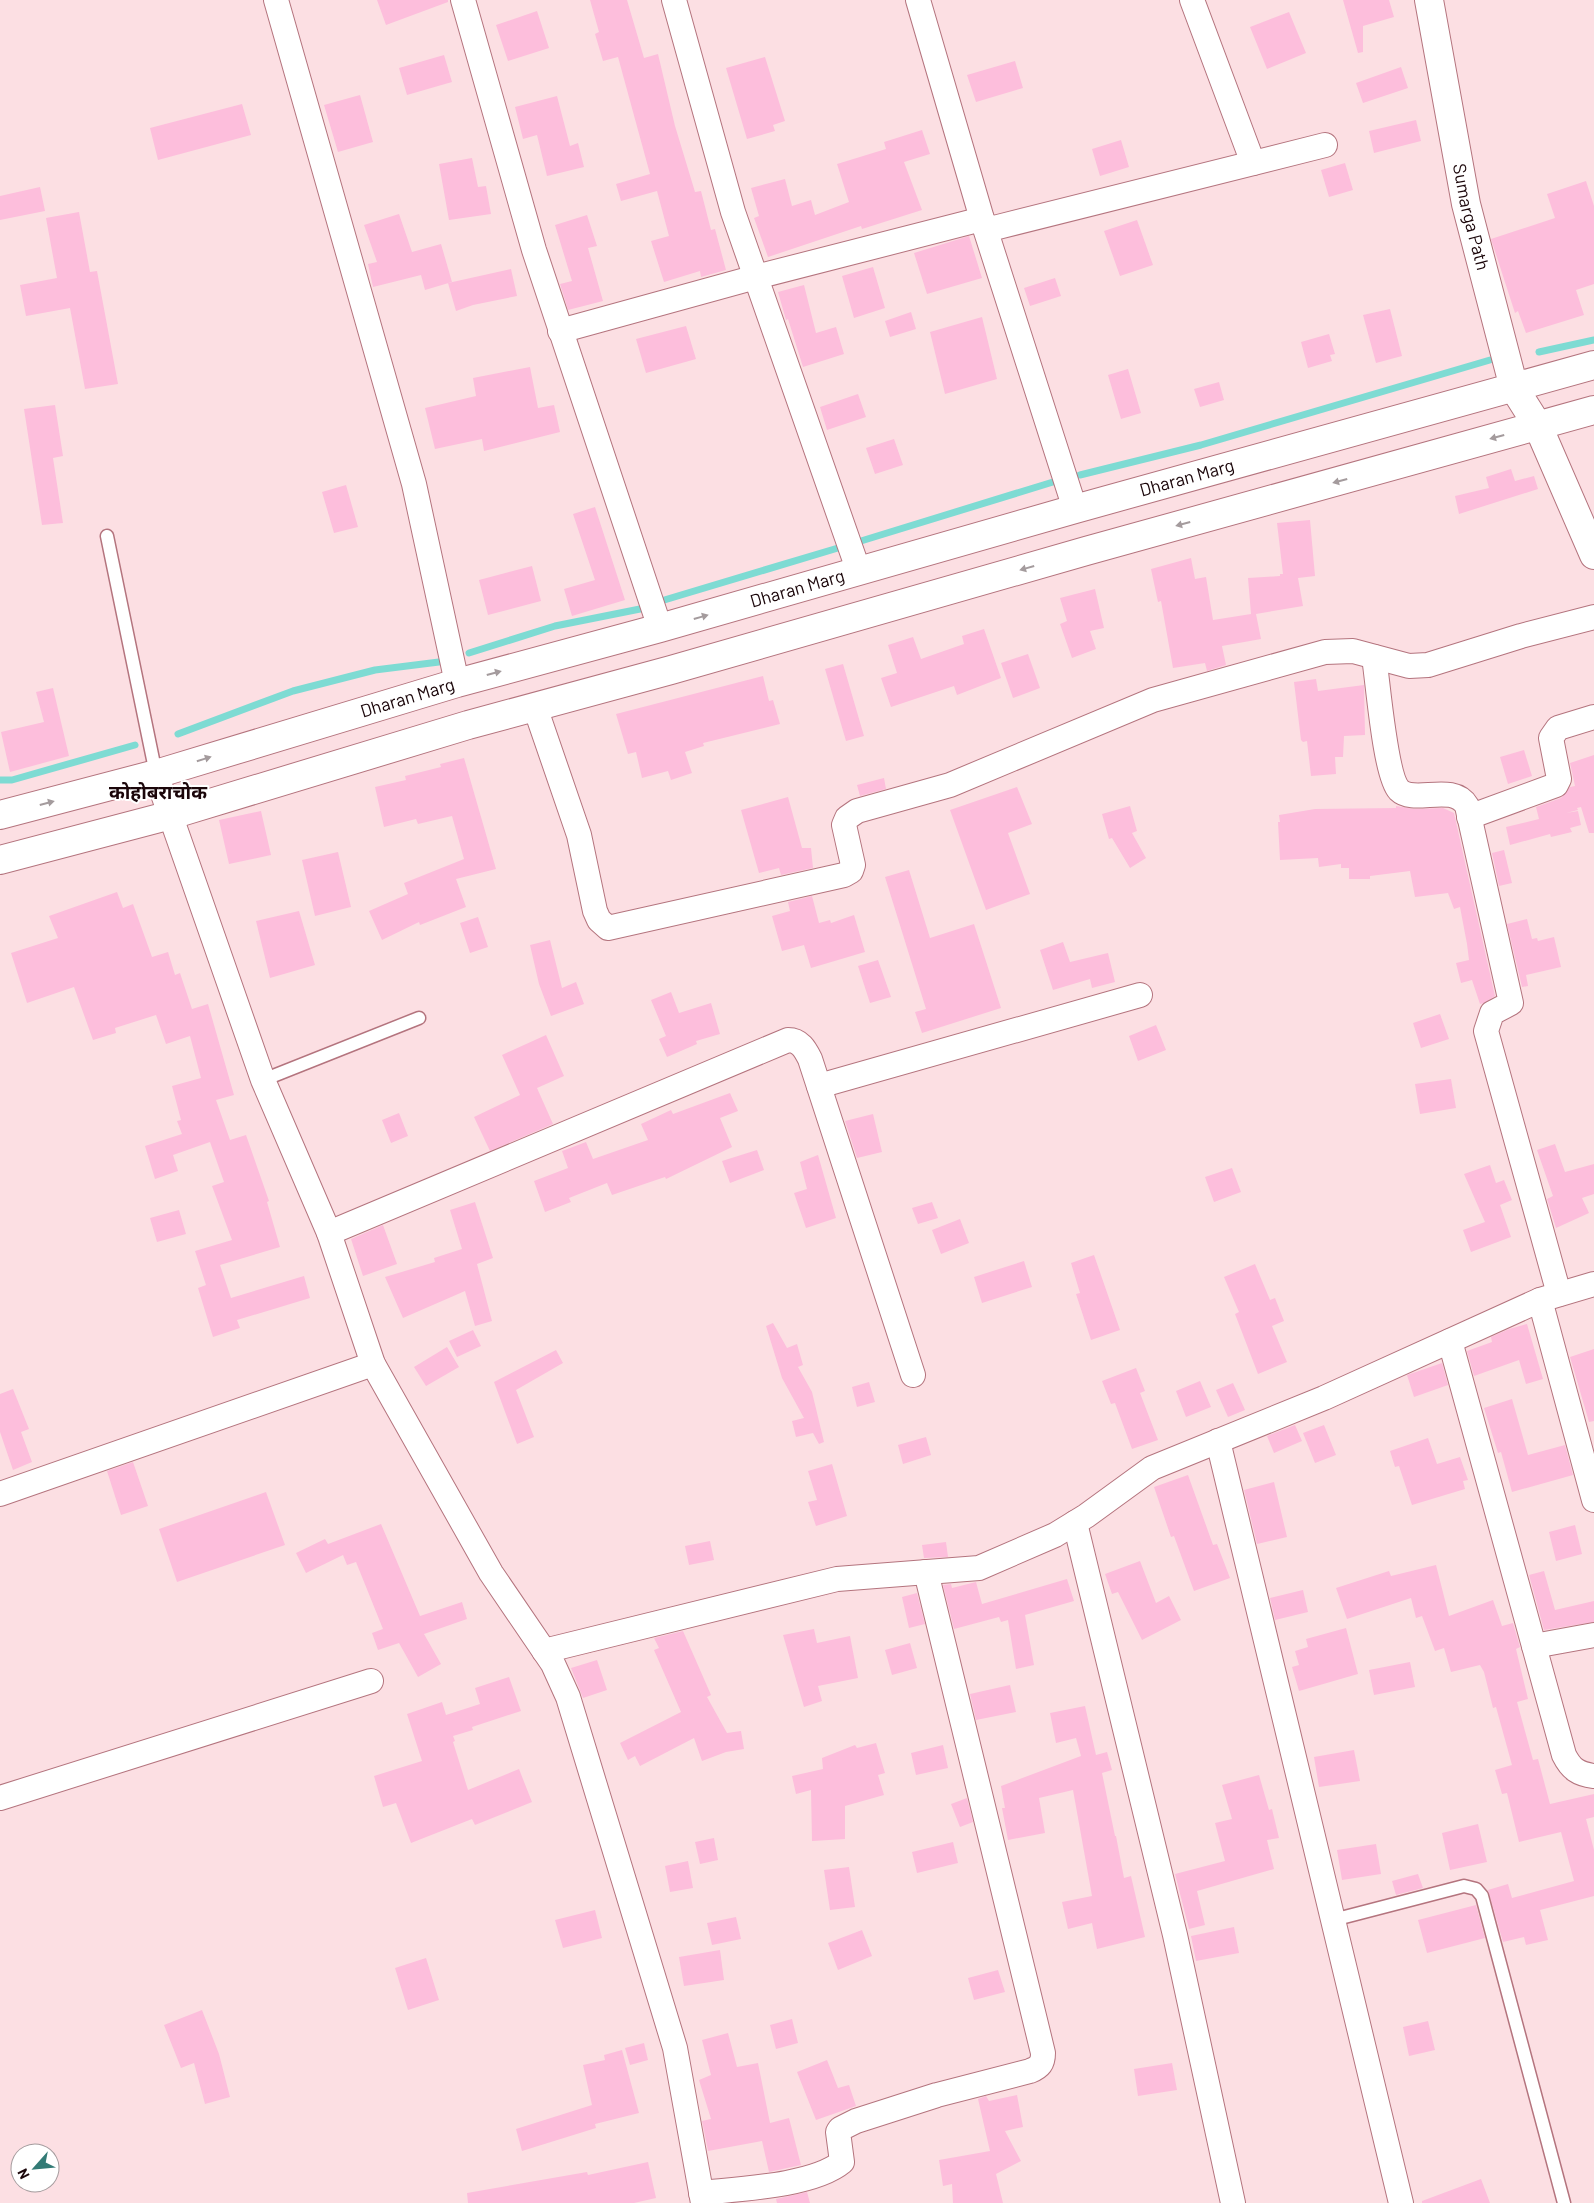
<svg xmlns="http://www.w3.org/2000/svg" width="1594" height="2203" viewBox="0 0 1594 2203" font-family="Barlow,'Noto Sans Devanagari',sans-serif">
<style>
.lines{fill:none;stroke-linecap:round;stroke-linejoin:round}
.stream{stroke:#7edbd3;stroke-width:7}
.building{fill:#fdbedc}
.service-casing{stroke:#b4747e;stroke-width:15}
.minor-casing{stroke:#b4747e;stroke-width:26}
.tertiary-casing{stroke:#b4747e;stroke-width:30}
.primary-casing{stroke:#b4747e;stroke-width:30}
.service{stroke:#fff;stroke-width:12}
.minor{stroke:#fff;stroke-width:24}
.tertiary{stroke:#fff;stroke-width:28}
.primary{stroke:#fff;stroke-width:28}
.oneway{fill:#a49b9d}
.labels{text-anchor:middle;stroke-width:4;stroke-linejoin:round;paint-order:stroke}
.street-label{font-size:18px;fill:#1b060a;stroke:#fff}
.neighbourhood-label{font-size:19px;font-weight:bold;fill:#1b060a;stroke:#fff}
</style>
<rect width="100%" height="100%" fill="#fcdfe3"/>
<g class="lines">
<g class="stream">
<polyline points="1539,352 1594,340"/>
<polyline points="1080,475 1201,445 1490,360"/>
<polyline points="861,541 1053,482"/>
<polyline points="661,601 838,548"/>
<polyline points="469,653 555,626 640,609"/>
<polyline points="178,734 293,691 375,670 439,662"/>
<polyline points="0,780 12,780 135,745"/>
</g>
</g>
<g class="building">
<polygon points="377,0 448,0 448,2 386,25"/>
<polygon points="590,0 627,0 644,58 658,54 675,126 695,192 701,191 711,230 715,229 726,270 701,277 700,271 664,282 651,241 669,236 657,191 621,201 616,184 650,174 618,57 603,61 595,34 599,32"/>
<polygon points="1343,0 1389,0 1394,17 1363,26 1363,52 1358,53"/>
<polygon points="537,11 549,48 508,61 496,25"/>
<polygon points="1289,12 1306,53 1267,69 1250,27"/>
<polygon points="444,55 452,82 407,95 399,68"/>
<polygon points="765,57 785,121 773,125 775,131 747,139 726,68"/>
<polygon points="1015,61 1023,88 976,102 967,75"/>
<polygon points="1401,67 1408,88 1363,103 1356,83"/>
<polygon points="360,95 373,142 338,152 324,105"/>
<polygon points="557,96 570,146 578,143 584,167 547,176 537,135 523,139 515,107"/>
<polygon points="242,104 251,135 158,160 150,128"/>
<polygon points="1416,120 1421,141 1374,153 1369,131"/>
<polygon points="922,130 930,154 904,162 922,210 862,229 861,226 768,257 754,218 759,216 751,188 785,179 792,206 811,200 815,215 849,202 837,164 886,149 884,142"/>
<polygon points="1121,140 1129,167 1100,176 1092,149"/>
<polygon points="472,158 478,187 486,186 491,214 449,220 439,164"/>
<polygon points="1345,163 1353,190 1329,197 1321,170"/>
<polygon points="1586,181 1594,206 1594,284 1576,290 1584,315 1526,333 1518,311 1515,313 1491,239 1555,218 1547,194"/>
<polygon points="40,187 45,211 0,220 0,196"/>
<polygon points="79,212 90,272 97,271 118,384 85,389 70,308 26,316 20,285 57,278 46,218"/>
<polygon points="399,214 412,252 441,244 452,282 425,290 421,275 373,287 368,264 377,262 364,225"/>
<polygon points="587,215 597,246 588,248 603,301 568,310 560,284 572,281 555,225"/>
<polygon points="1137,220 1153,265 1120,276 1104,231"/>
<polygon points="969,236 982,278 927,294 914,253"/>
<polygon points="873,267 885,308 854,318 842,276"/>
<polygon points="511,269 517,296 473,305 456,311 448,283"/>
<polygon points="1055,278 1061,296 1030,306 1024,288"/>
<polygon points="804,285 816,333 836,327 844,354 803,367 788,319 786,320 778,292"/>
<polygon points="1390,309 1402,356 1376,363 1363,315"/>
<polygon points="911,312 916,329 890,337 885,321"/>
<polygon points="982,317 997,379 945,394 930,332"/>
<polygon points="686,326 696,359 646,373 636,339"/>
<polygon points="1329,334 1335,354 1330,355 1332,361 1308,368 1301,342"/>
<polygon points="530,367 538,408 554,405 560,432 484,451 482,439 435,449 425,408 476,396 473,378"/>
<polygon points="1128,369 1141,413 1121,419 1108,375"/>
<polygon points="1219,382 1224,400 1200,407 1194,389"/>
<polygon points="858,394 866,417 827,430 820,407"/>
<polygon points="55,405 63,456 53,458 63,523 42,525 24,409"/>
<polygon points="894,439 903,465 875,474 866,448"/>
<polygon points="1511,469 1515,481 1534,476 1538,489 1459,514 1455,496 1489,488 1486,477"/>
<polygon points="346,485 358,527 334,533 322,492"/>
<polygon points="595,507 625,600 572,616 564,589 595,580 573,514"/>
<polygon points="1310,520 1315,576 1298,578 1303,606 1256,614 1261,639 1222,646 1226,665 1207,671 1205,663 1173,668 1161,601 1158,602 1151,569 1191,558 1195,579 1206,577 1213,620 1251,614 1248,578 1280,576 1280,574 1283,574 1277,523"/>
<polygon points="532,566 541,601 488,615 479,580"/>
<polygon points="1095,589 1104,628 1090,631 1096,649 1072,658 1060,624 1067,621 1060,598"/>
<polygon points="984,629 1001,678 957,695 954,686 891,707 881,678 897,673 888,645 913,637 921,659 964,644 962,636"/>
<polygon points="1028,654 1040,688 1013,698 1001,663"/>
<polygon points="843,664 864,736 846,741 825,669"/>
<polygon points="763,676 769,701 773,700 780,724 703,743 704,746 685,752 692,773 671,780 668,771 642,778 636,752 628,754 616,714"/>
<polygon points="1316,679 1318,691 1364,685 1365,735 1344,736 1343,757 1335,757 1336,774 1311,776 1307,741 1303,742 1301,740 1294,682"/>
<polygon points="53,688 69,756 10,772 1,732 44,722 36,692"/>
<polygon points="1524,750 1532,776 1508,784 1500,757"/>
<polygon points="1594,755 1594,833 1589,833 1581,807 1577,808 1578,810 1566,813 1578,811 1581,825 1570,828 1572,832 1551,837 1550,834 1510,845 1506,827 1539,819 1536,807 1561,798 1570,787 1575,786 1570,763"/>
<polygon points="464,758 496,869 456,879 466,907 420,925 419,922 382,940 369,911 408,894 404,883 464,859 452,816 418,824 416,819 384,827 375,787 406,780 405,776 441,767 440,764"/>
<polygon points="884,778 886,789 860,796 857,785"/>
<polygon points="1017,787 1032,824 1008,833 1030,894 986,910 950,810"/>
<polygon points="788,797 802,848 811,848 813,868 781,875 779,868 759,873 741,810"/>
<polygon points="1130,806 1137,831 1132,833 1146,858 1130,868 1112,838 1109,839 1102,814"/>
<polygon points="1396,806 1414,809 1443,808 1454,813 1495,996 1484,1003 1480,1004 1472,980 1461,983 1456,963 1469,960 1467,944 1460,907 1454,909 1448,893 1415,897 1410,871 1370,876 1370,879 1349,879 1349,868 1341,868 1341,864 1319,867 1318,858 1280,860 1278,822 1280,822 1279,815 1315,809 1396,808"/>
<polygon points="261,811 271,855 229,864 219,820"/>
<polygon points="1504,850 1512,883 1499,886 1492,853"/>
<polygon points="338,852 351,907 315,916 302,860"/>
<polygon points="909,870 930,938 974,924 1001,1008 922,1033 915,1012 926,1009 885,877"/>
<polygon points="117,892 123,908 133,904 152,957 168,952 175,975 180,973 192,1009 208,1004 234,1095 216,1100 230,1140 246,1135 269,1201 267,1202 280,1247 220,1265 231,1298 304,1276 310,1298 237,1320 240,1328 213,1337 198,1288 206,1285 195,1251 232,1240 212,1186 224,1182 210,1142 173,1155 178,1171 155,1179 145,1146 182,1134 177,1121 181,1120 172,1086 201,1078 190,1036 166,1044 156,1015 115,1028 116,1033 93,1040 74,987 27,1003 11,953 58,938 49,916"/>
<polygon points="812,896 819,923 830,920 831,923 854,915 865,952 811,968 804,945 782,951 772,916 790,911 788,902"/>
<polygon points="299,911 315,965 270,978 256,921"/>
<polygon points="478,917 488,947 470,953 460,923"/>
<polygon points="1527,919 1532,939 1537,938 1538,941 1554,937 1561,967 1526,975 1528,986 1522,987 1507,924"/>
<polygon points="550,940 562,988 576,982 584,1004 551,1016 539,984 530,945"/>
<polygon points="1063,942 1070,962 1108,953 1115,982 1092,988 1090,979 1053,990 1040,950"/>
<polygon points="878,960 891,997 870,1003 858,966"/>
<polygon points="671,992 679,1013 711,1003 720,1034 696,1041 697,1044 667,1057 659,1039 666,1036 651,1000"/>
<polygon points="1440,1014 1449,1039 1421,1048 1413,1023"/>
<polygon points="1156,1025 1166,1050 1138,1061 1129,1036"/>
<polygon points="546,1035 564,1076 537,1088 553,1124 490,1151 474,1117 520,1095 502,1055"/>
<polygon points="1451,1079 1456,1108 1420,1114 1415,1084"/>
<polygon points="730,1093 738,1111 720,1118 732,1147 666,1179 665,1177 612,1195 607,1183 569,1198 571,1202 545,1212 534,1181 568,1168 562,1151 586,1142 593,1159 648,1140 641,1124 671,1110 673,1114"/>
<polygon points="399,1113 408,1136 391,1143 382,1120"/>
<polygon points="873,1114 882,1152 857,1158 845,1121"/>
<polygon points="1555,1144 1565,1172 1594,1164 1594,1194 1582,1198 1589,1213 1556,1228 1547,1199 1553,1196 1537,1150"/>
<polygon points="757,1150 764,1170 730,1183 722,1161"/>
<polygon points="818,1155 836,1218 806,1228 794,1193 807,1189 800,1162"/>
<polygon points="1490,1165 1496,1183 1504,1180 1512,1200 1500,1205 1511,1237 1471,1252 1463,1230 1485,1222 1464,1174"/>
<polygon points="1232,1168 1241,1192 1214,1202 1205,1177"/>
<polygon points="475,1202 493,1258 477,1264 492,1321 475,1326 465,1291 403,1318 385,1277 435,1262 434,1258 462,1249 450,1210"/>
<polygon points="932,1202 938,1218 918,1224 912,1208"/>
<polygon points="179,1210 186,1234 157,1242 150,1218"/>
<polygon points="960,1219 969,1243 941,1254 932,1230"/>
<polygon points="383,1225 397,1264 363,1276 351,1239"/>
<polygon points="1094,1255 1120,1330 1091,1340 1076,1294 1080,1293 1071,1263"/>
<polygon points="1024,1261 1032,1287 982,1303 974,1277"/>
<polygon points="1255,1264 1270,1300 1275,1298 1284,1321 1272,1326 1287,1362 1258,1374 1235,1314 1239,1312 1224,1277"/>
<polygon points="773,1323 787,1348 797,1344 803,1365 798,1367 812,1392 824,1442 819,1444 813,1433 796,1437 792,1421 804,1418 782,1378 766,1326"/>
<polygon points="1527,1324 1543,1379 1526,1384 1519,1360 1474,1376 1467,1351 1492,1342 1491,1337 1509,1329"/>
<polygon points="473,1330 481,1346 457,1357 449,1341"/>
<polygon points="447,1347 459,1367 426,1386 414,1367"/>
<polygon points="1594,1349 1594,1421 1589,1422 1570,1357"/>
<polygon points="556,1350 563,1363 516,1390 534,1437 517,1444 494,1382"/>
<polygon points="1442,1363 1448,1385 1414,1397 1407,1375"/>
<polygon points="1136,1368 1145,1391 1140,1393 1158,1440 1132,1449 1115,1403 1111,1404 1102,1381"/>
<polygon points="1200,1381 1211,1407 1186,1417 1176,1391"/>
<polygon points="869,1382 875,1402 857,1407 852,1387"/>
<polygon points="1233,1383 1245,1410 1228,1417 1216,1390"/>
<polygon points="13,1389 29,1429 21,1432 32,1462 13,1470 0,1432 0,1394"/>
<polygon points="1512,1399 1528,1455 1565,1445 1573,1475 1512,1492 1501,1452 1498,1453 1484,1408"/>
<polygon points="1295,1425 1302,1441 1274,1453 1267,1436"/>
<polygon points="1324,1425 1336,1455 1315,1463 1303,1433"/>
<polygon points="926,1437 931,1455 903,1464 898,1445"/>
<polygon points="1428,1438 1437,1464 1460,1457 1468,1480 1463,1481 1465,1489 1412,1505 1399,1466 1395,1467 1390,1451"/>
<polygon points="133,1462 148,1506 121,1515 107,1471"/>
<polygon points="832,1464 847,1516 816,1526 808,1502 817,1500 808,1471"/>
<polygon points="1188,1475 1213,1545 1217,1544 1230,1578 1194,1591 1174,1536 1171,1537 1154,1487"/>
<polygon points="1274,1482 1287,1537 1257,1544 1244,1490"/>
<polygon points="266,1492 285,1545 177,1582 159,1529"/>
<polygon points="381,1524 420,1616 462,1602 467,1619 424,1634 441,1664 418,1677 399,1643 378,1650 372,1633 383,1629 356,1562 347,1565 343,1555 306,1573 296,1553 325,1539 328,1544"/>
<polygon points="1575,1525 1582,1554 1556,1561 1549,1532"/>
<polygon points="710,1541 714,1560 689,1565 685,1546"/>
<polygon points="946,1542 948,1557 924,1558 922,1545"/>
<polygon points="1140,1561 1156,1603 1169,1596 1181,1620 1142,1640 1118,1592 1112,1594 1105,1574"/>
<polygon points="1436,1565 1449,1616 1493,1600 1502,1626 1513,1623 1520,1647 1516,1649 1528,1699 1517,1702 1533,1760 1538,1759 1550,1804 1594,1794 1594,1817 1586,1819 1594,1850 1594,1896 1540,1910 1548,1940 1526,1945 1524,1937 1503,1942 1488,1890 1508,1884 1512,1898 1574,1881 1561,1832 1519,1842 1507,1793 1502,1794 1495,1770 1512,1765 1496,1707 1493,1708 1484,1672 1480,1665 1451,1672 1444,1648 1435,1651 1422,1616 1416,1618 1411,1598 1347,1619 1336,1588 1389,1571 1391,1576"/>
<polygon points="1544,1571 1555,1610 1594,1601 1594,1622 1544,1630 1529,1575"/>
<polygon points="1067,1579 1074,1601 1025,1615 1034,1665 1016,1669 1008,1620 1001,1622 999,1617 954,1629 943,1585 951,1584 952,1588 976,1582 982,1604"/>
<polygon points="1303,1590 1308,1612 1275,1620 1270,1598"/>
<polygon points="917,1593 925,1624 909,1628 902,1597"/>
<polygon points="1346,1628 1358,1674 1299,1691 1292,1667 1299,1665 1295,1651 1308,1647 1306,1639"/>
<polygon points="814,1629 817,1643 850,1636 858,1678 818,1686 822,1701 804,1707 783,1635"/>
<polygon points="683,1631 711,1695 707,1697 727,1733 741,1731 744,1749 726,1752 702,1761 694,1738 640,1766 635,1756 628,1760 620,1743 681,1712 654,1650 659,1648 654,1638"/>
<polygon points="910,1643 917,1668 892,1675 885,1650"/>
<polygon points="597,1660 607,1690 583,1698 571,1668"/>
<polygon points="1410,1662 1415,1687 1374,1695 1369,1670"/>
<polygon points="509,1677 521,1711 472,1727 473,1730 453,1736 455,1741 453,1742 468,1790 519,1769 532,1802 475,1825 472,1819 411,1843 396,1803 383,1807 374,1776 422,1761 407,1714 442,1702 446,1715 480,1704 475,1688"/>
<polygon points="1010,1685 1016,1712 976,1720 970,1694"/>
<polygon points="1085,1706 1096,1755 1107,1752 1112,1770 1102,1773 1115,1836 1116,1836 1124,1878 1131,1876 1145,1937 1097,1949 1092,1923 1068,1929 1062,1902 1092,1896 1073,1790 1039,1798 1045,1833 1008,1840 1002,1808 1005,1808 1001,1786 1081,1756 1076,1738 1056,1743 1050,1713"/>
<polygon points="876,1743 885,1773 878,1775 884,1795 845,1806 845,1839 812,1841 811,1790 796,1794 792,1776 823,1769 822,1758 855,1745 857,1748"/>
<polygon points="943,1745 948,1768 916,1775 911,1753"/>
<polygon points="1354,1750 1360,1781 1319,1787 1314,1757"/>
<polygon points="1259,1775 1269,1810 1272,1809 1279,1838 1267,1840 1274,1869 1197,1891 1205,1925 1189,1929 1175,1874 1225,1861 1215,1823 1232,1819 1222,1785"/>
<polygon points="967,1798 973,1822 960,1827 951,1804"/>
<polygon points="1478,1824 1487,1862 1450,1870 1442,1833"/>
<polygon points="714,1838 718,1860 700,1864 695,1842"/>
<polygon points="953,1842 958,1863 917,1873 912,1852"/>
<polygon points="1376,1844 1381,1874 1342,1880 1337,1850"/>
<polygon points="688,1861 693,1888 670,1892 665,1866"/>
<polygon points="849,1867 855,1907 830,1910 824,1870"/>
<polygon points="1418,1874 1423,1888 1396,1895 1392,1881"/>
<polygon points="1476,1905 1485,1938 1427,1953 1418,1920"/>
<polygon points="595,1910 602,1938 563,1948 555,1920"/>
<polygon points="736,1917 741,1939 712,1945 707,1923"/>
<polygon points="1234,1927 1239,1953 1196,1961 1191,1936"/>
<polygon points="862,1930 872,1956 838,1970 828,1943"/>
<polygon points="720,1950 724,1980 684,1986 679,1957"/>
<polygon points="426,1958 439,2000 408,2010 395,1968"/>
<polygon points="998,1970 1005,1992 974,2000 968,1978"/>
<polygon points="202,2010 219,2054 230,2097 205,2104 194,2063 181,2068 164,2025"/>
<polygon points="792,2019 798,2043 776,2049 770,2025"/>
<polygon points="1428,2021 1435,2050 1409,2056 1403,2027"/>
<polygon points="728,2033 737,2067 758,2063 770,2123 789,2118 801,2165 769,2172 762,2141 708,2151 702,2121 711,2119 699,2080 711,2075 702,2040"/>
<polygon points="644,2043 648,2060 630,2065 625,2048"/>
<polygon points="622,2050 639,2113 595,2124 596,2128 522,2151 516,2129 592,2105 583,2065 605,2060 604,2055"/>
<polygon points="827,2060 838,2088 849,2085 856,2106 816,2120 797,2072"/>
<polygon points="1172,2063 1177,2090 1138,2096 1134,2069"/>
<polygon points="1017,2095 1023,2127 1005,2131 1021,2161 996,2174 1003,2203 953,2203 952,2184 943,2186 939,2160 990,2151 978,2099 986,2096 989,2101"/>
<polygon points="648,2162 656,2198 634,2203 468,2203 467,2193 587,2172 588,2175"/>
<polygon points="1481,2179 1490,2203 1422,2203 1422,2201"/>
<polygon points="807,2192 810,2203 777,2203 776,2199"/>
</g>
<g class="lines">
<defs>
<g id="service">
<polyline points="107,536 156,774"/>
<polyline points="263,1080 419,1018"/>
<polyline points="1333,1920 1464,1886 1476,1889 1482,1896 1564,2203"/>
</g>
<g id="minor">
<polyline points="276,0 414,484 457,683"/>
<polyline points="463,0 534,250 660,628"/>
<polyline points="674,0 733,212 859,572"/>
<polyline points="918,0 982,219 1075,509"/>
<polyline points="1192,0 1253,163"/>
<polyline points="986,230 1325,145"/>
<polyline points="560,331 756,277 982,219"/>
<path d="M 1374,657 C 1378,682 1385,775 1399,790 C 1414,805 1453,782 1467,806 L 1511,1003 L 1492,1013 L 1486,1031 L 1559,1294"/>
<polyline points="535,707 579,835 595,911 599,920 608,928 844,875 851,871 853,865 844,825 847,818 857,811 950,785 1153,700 1325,652 1353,651 1409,666 1428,665 1521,636 1594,617"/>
<polyline points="156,774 263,1080 329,1233 373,1364 491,1573 553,1664 568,1697 675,2048 703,2203"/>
<polyline points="1469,817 1556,785 1559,779 1551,738 1558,728 1594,717"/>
<polyline points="819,1086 1140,995"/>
<path d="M 329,1233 L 788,1040 C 800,1040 805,1049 810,1059 L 913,1375"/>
<polyline points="1540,1300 1594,1500"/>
<path d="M 1450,1341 L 1564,1755 C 1571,1769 1578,1774 1594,1776"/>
<polyline points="1218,1441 1401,2203"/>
<polyline points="0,1494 373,1364"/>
<polyline points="1075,1523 1175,1935 1233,2203"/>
<polyline points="1534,1646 1594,1635"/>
<polyline points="544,1651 837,1579 979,1568 1055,1535 1086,1516 1152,1468 1324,1398 1540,1300 1594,1284"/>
<polyline points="0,1798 371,1681"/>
<path d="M 701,2193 C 738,2189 813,2186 842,2162 L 838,2132 L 840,2129 L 856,2121 L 937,2095 L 1030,2071 C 1040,2067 1043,2063 1043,2053 L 926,1572"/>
</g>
<polyline id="tertiary" points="1538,426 1594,555"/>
<g id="primary">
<path id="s1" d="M 1429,0 L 1466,204 L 1514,388 L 1538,426"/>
<path id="s2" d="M 0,815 L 156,774 L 457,683 L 660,628 L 1075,509 L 1594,365"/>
<polyline points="0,860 171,815 468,725 671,670 1086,551 1594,410"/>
</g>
</defs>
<use href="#service" class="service-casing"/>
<use href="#minor" class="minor-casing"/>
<use href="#tertiary" class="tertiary-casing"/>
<use href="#primary" class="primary-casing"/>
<use href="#service" class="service"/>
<use href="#minor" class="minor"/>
<use href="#tertiary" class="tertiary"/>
<use href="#primary" class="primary"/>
</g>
<defs><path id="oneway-solid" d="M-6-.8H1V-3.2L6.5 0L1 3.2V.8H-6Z" transform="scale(1.25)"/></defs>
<g class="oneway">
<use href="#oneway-solid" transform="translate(1497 437) rotate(165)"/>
<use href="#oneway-solid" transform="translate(1340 481) rotate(165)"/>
<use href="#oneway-solid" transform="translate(1183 524) rotate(165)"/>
<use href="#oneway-solid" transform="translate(1027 568) rotate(164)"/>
<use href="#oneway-solid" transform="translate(701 617) rotate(-16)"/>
<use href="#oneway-solid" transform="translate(494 673) rotate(-15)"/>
<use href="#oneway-solid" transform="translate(204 759) rotate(-17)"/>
<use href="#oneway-solid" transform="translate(47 803) rotate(-15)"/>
</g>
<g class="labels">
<g class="street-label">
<text dy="6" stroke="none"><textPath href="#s1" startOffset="221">Sumarga Path</textPath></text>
<text dy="6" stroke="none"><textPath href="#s2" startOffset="1234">Dharan Marg</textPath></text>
<text dy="6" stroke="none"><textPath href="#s2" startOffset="829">Dharan Marg</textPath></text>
<text dy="6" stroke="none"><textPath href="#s2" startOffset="424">Dharan Marg</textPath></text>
</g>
<g class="neighbourhood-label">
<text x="158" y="799">कोहोबराचोक</text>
</g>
</g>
<g transform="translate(35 2168) rotate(243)"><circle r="24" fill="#ffffff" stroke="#a49b9d"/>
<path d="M0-4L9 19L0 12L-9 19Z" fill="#337b76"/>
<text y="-8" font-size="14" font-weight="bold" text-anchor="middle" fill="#1b060a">N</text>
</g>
</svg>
